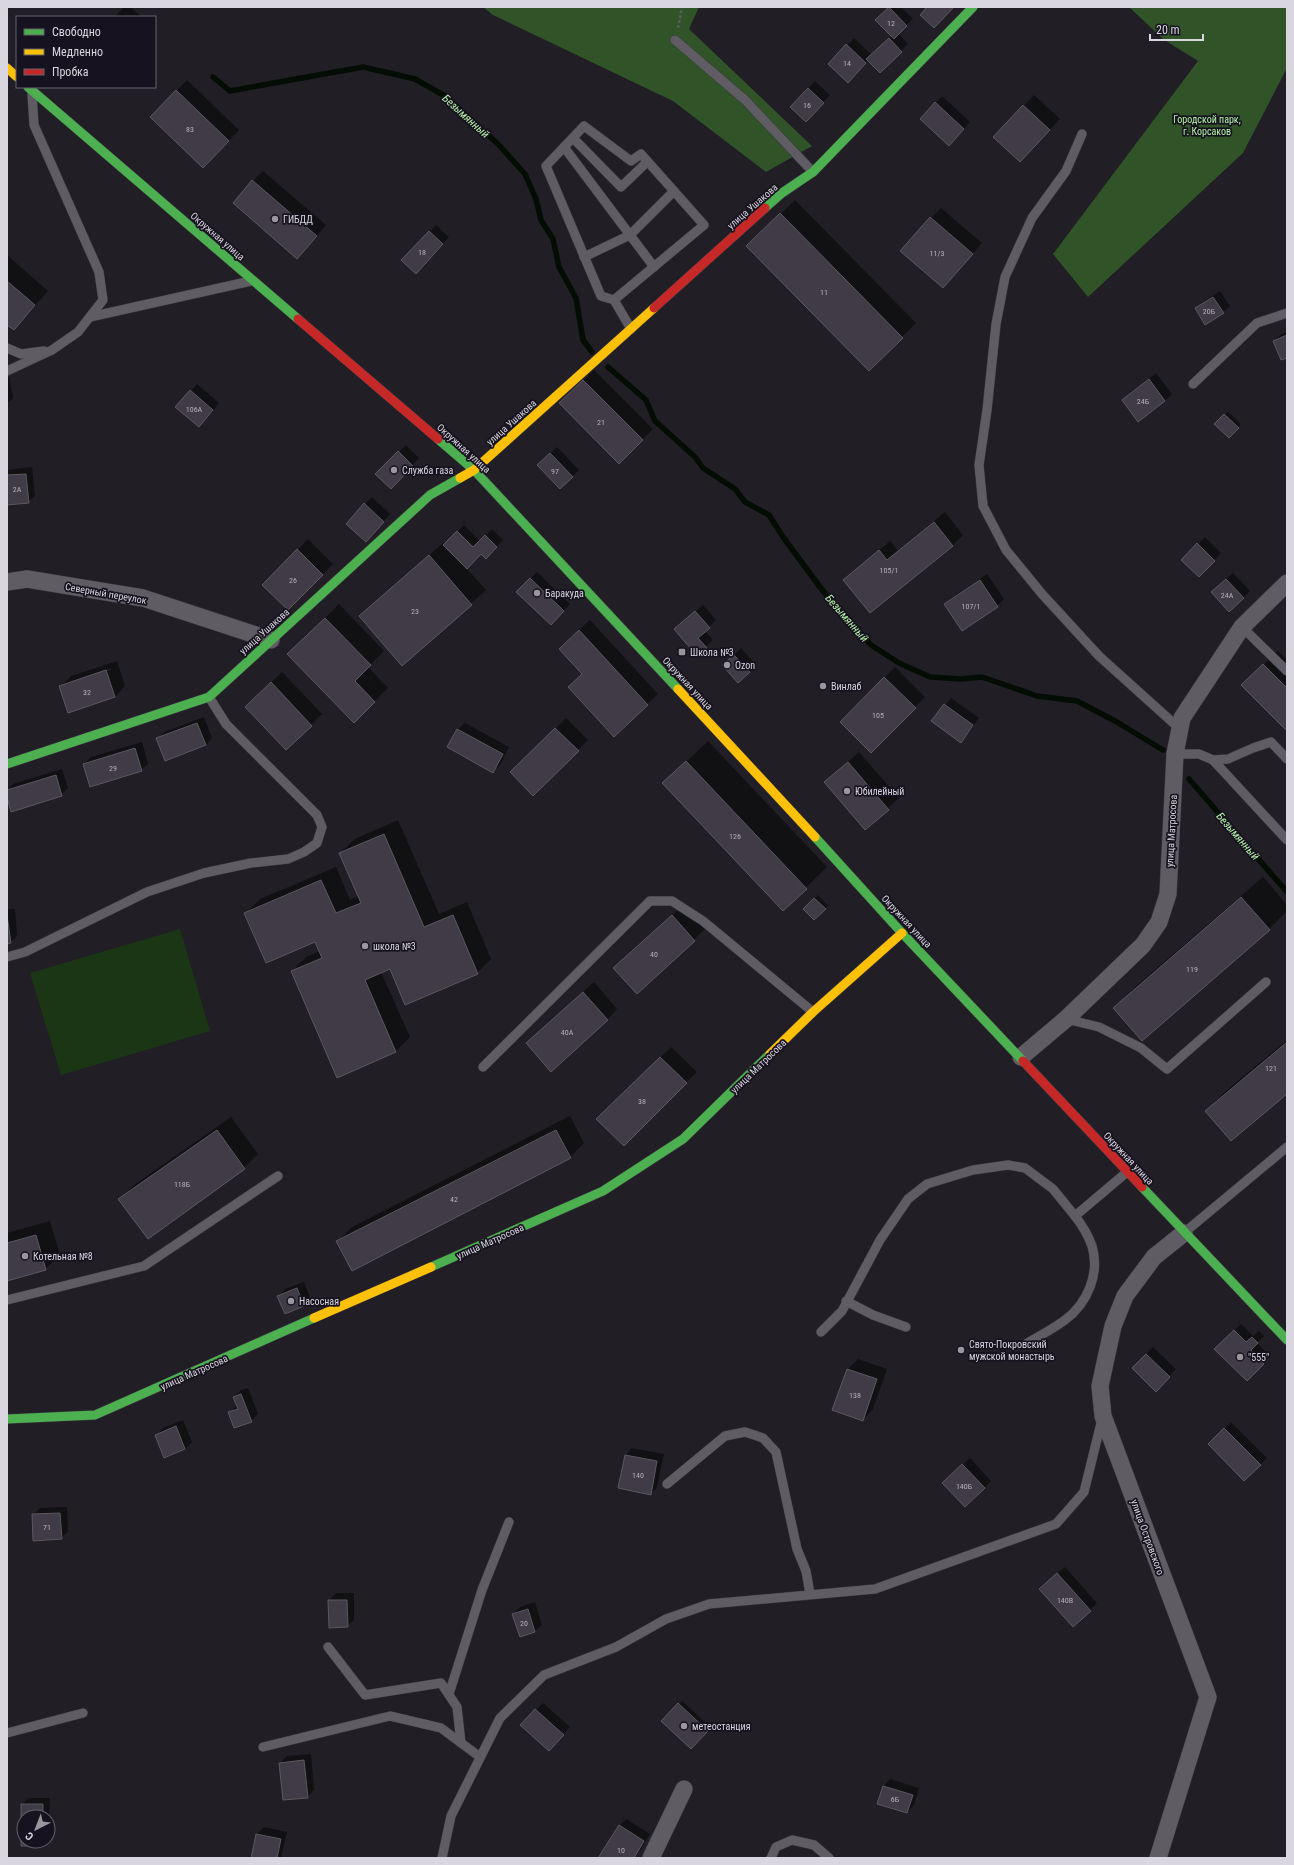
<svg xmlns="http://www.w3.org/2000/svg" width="1294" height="1865" viewBox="0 0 1294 1865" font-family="'Roboto Condensed',sans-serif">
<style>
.green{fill:#1a3615}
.forest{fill:#305328}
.shadow{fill:#0007;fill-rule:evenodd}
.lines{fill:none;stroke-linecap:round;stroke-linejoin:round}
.stream{stroke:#030d03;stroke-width:5.5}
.building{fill:#413b48;stroke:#5b585e}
.lane-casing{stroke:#3c3a40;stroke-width:10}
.street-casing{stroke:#3c3a40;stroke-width:18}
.fast-casing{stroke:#3c3a40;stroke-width:10}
.slow-casing{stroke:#3c3a40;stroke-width:10}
.jam-casing{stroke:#3c3a40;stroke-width:10}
.path{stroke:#5c5a5f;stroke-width:2.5;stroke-dasharray:3 2;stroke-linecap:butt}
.lane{stroke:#5f5d63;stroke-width:9}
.street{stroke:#5f5d63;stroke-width:17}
.fast{stroke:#4caf50;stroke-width:9}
.slow{stroke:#ffc107;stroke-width:9}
.jam{stroke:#c62828;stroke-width:9}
.poi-dot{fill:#99969e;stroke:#17121f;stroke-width:1.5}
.labels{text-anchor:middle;stroke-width:3.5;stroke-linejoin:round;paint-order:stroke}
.number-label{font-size:8px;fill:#b3afb9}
.park-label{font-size:10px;fill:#b5f4a8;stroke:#17121f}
.street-label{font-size:10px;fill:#d9d6df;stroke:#17121f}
.poi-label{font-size:10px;fill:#d9d6df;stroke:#17121f;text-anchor:start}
.water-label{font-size:11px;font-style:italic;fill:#b7f6aa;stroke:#17121f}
</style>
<rect width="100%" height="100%" fill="#211e25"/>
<polygon class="green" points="180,929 210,1031 61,1075 30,973"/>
<g class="forest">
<polygon points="483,7 699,7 689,29 812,146 766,172 673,101 493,15"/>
<polygon points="1129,7 1287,7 1287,68 1243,153 1088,297 1053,254 1198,61 1163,39"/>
</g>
<g class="shadow">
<polygon points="124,7 131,7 141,17 115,17"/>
<polygon points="890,7 901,7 913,19 898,33 908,44 880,71 869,59 855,74 847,45 854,38 872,55 892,36 877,20"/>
<polygon points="187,80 239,130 214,156 151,117"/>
<polygon points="815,81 830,95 806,120 791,107"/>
<polygon points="1034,95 1060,119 1030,150 994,137"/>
<polygon points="942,96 970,122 956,138 936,103"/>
<polygon points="263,171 326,225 307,247 253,181"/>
<polygon points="795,200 916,323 869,370 748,246"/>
<polygon points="941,208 982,243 943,287 931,218"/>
<polygon points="436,225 449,237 422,265 402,260"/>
<polygon points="7,255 48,291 14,329 7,324"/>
<polygon points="1220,291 1230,306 1223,312 1196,308 1203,302"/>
<polygon points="1287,332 1287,357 1274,341 1281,334"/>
<polygon points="594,370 653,429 619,463 561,403"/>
<polygon points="1156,373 1172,394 1165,401 1123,400"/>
<polygon points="7,377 9,377 13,398 7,404"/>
<polygon points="197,384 219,403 206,419 191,391"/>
<polygon points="1228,412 1241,424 1229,437 1216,424"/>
<polygon points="406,445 419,458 391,487 377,474"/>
<polygon points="557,447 579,470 560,488 538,465"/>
<polygon points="32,467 35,496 28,502 7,504 7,470"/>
<polygon points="372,497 390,514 372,534 365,504"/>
<polygon points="945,512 963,535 953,545 870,612 844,580 890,541 898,551"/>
<polygon points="464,525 480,541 492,529 503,540 486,558 481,553 466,568 486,590 402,665 360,616 444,542 445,544"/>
<polygon points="1205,537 1221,553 1199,576 1183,560"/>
<polygon points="308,539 333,564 288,609 264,585"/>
<polygon points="537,572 570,604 551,624 518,592"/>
<polygon points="1233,573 1250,591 1243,598 1219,585"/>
<polygon points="987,574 1004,599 997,606 945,604 952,598"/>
<polygon points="339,604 384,651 368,667 388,688 354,721 303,640"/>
<polygon points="703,605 716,620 705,631 713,640 697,655 682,623"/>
<polygon points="590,620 658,694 614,735 570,638"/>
<polygon points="741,648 756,665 738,682 730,659"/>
<polygon points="1278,651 1287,660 1287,730 1243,685"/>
<path d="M 117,661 L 125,686 L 115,697 L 61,686 L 71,676 ZM 111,668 L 111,670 L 72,683 L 72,681 Z"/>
<polygon points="895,667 925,697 871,752 841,722"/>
<polygon points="282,672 322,714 286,749 257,696"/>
<polygon points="951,698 979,718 961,741 933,721"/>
<polygon points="204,717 212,738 206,745 157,739 164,732"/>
<polygon points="566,718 588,740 533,794 512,772"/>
<polygon points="465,723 509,747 500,765 493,771 449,747 458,729"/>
<polygon points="708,741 827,867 783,910 685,763"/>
<polygon points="142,742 148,764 141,770 84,764 91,757"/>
<polygon points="859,752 899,798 866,828 826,782"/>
<polygon points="62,769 68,788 61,795 7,794 7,790 13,784"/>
<polygon points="398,820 439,914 467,902 491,959 477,973 391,968 381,972 410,1037 396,1051 292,971 306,957 320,951 316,941 246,913 260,899 336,867 350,900 359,896 340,853 355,839"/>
<polygon points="1263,877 1287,905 1287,911 1269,929 1115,1008 1135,987"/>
<polygon points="818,895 828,906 814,919 804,909"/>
<polygon points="683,905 705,929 637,992 625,958"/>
<polygon points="7,909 15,909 17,936 11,942 7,943"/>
<polygon points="594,982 617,1009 607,1020 538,1033"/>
<polygon points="1287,1040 1287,1093 1206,1111 1227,1090"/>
<polygon points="671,1047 697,1072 624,1144 598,1119"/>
<polygon points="570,1116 584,1143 570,1157 338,1241 352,1227"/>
<polygon points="231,1117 258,1154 244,1168 120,1199 134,1185"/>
<polygon points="50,1221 60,1255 45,1269 7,1279 7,1233"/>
<polygon points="304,1282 310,1298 303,1305 279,1296 285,1289"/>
<polygon points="1241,1324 1253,1336 1259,1331 1264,1336 1257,1343 1270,1356 1247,1380 1216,1349"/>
<polygon points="1153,1347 1176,1369 1156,1390 1133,1368"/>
<polygon points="858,1359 887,1369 873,1409 863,1420 848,1369"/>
<polygon points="248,1388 258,1414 251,1421 230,1413 237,1405 234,1397 241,1390"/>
<polygon points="183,1420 192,1442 185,1449 156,1435 163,1428"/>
<polygon points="1231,1422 1267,1458 1244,1480 1209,1444"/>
<polygon points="632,1448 664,1454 657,1487 651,1494 626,1455"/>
<polygon points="970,1458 991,1481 965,1506 944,1483"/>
<polygon points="67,1507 68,1532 61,1538 33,1515 40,1508"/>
<polygon points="1065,1567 1097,1603 1090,1610 1047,1582"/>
<polygon points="336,1593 354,1593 354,1620 347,1626 329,1600"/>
<polygon points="535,1602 542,1625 535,1631 520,1636 513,1614 520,1607"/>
<polygon points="682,1701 710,1727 691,1748 663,1721"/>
<polygon points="543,1703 570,1727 555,1743 522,1725"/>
<polygon points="311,1754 314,1790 307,1797 280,1763 287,1756"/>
<polygon points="890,1779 919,1788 914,1805 907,1812 878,1803 884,1786"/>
<polygon points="29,1798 50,1798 48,1840 48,1817 24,1817 24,1841 47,1841 42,1845 22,1845 22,1804"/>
<polygon points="626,1819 650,1834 635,1858 599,1858 619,1826"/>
<polygon points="264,1827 287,1832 281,1858 252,1858 257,1834"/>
</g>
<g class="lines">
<g class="stream">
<polyline points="213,77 230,91 363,67 415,79 445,96 498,144 525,174 536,199 541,220 553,239 559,267 576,298 583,340 592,352"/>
<polyline points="608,367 646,400 655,421 695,457 703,468 735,489 745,502 769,515 783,537 823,591 871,645 899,663 930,677 961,679 982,677 1037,696 1077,701 1115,721 1163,750"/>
<polyline points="1189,779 1287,892"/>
</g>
</g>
<g class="building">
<polygon points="889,7 907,26 894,39 875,20"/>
<polygon points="925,7 954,7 934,28 920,15 926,8"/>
<polygon points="889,38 902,52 880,73 866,59"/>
<polygon points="846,44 866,63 848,83 828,64"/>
<polygon points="808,88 824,103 806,122 790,107"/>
<polygon points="176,90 229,141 203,168 150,117"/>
<polygon points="935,102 964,129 949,146 920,119"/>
<polygon points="1023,105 1050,130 1020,162 993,137"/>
<polygon points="252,180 317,236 297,259 233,203"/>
<polygon points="780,213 903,338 869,371 746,246"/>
<polygon points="930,217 973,254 943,288 900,251"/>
<polygon points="429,231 443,244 416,274 401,260"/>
<polygon points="7,281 35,305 14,330 7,325"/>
<polygon points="1213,297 1224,313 1205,325 1195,308"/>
<polygon points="1287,335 1287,358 1281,360 1273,341"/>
<polygon points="1149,379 1165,401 1138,422 1122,400"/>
<polygon points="583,380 643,440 619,464 559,403"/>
<polygon points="190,390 213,410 199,427 175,407"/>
<polygon points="1224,414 1239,428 1229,438 1214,424"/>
<polygon points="398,451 413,466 391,489 375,474"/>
<polygon points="550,453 573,477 560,489 537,465"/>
<polygon points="26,474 29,503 7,505 7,475"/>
<polygon points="364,503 384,522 366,542 346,524"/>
<polygon points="934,522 953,546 870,613 843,580 879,550 887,560"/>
<polygon points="457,531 473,547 485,535 497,547 486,559 481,554 467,569 443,545"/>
<polygon points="1197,543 1215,561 1199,577 1181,560"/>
<polygon points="297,549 323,575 288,610 262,585"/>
<polygon points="429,555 472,605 402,666 359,616"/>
<polygon points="530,578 564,611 551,625 516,592"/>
<polygon points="1226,579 1244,598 1229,612 1211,592"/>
<polygon points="980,580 998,607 962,631 944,604"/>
<polygon points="695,611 710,628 698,638 707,648 697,656 674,629"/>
<polygon points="325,618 371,665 355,681 375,702 354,723 287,654"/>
<polygon points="579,630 648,705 614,737 568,687 582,674 559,649"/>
<polygon points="734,655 750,672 738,683 722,665"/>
<polygon points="1263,664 1287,688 1287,731 1241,685"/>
<polygon points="106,670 115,697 68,713 59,686"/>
<polygon points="884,677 916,708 871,753 840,722"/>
<polygon points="271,682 312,726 286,750 245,707"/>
<polygon points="944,704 973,725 961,743 931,721"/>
<polygon points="197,723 206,745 165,761 156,738"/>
<polygon points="555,728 579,751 533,796 510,772"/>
<polygon points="457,729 503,754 493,773 447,747"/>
<polygon points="135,748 142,771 90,787 83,764"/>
<polygon points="686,761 807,889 783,911 662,783"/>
<polygon points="848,762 889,810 865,830 824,782"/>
<polygon points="56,775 62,796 11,812 7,797 7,790"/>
<polygon points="384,834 424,927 453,915 478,974 405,1005 390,969 365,980 396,1052 337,1078 291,971 322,958 315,942 266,963 244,913 321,880 336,913 361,903 339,853"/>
<polygon points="1241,897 1270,930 1142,1041 1113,1008"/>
<polygon points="814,898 826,909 814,920 803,909"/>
<polygon points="7,915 11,943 7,944"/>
<polygon points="672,915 695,941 637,994 613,968"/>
<polygon points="583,992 608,1020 551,1072 526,1043"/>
<polygon points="1287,1042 1287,1094 1231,1141 1205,1111"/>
<polygon points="660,1057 687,1083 624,1146 596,1119"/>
<polygon points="217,1130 245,1169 148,1239 118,1199"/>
<polygon points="556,1130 571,1158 352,1271 336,1241"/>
<polygon points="36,1235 46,1270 7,1281 7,1243"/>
<polygon points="297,1288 304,1306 285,1314 277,1296"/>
<polygon points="1234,1330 1246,1342 1252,1337 1258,1343 1251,1350 1264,1364 1247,1381 1214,1349"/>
<polygon points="1146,1354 1170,1377 1156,1392 1132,1368"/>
<polygon points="847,1369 877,1379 863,1421 832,1410"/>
<polygon points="241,1394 252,1422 234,1428 228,1412 238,1409 233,1397"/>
<polygon points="176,1426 185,1449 164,1458 155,1435"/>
<polygon points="1224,1428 1261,1465 1244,1481 1208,1444"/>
<polygon points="625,1455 657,1461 651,1495 618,1488"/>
<polygon points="962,1464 985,1488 965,1507 942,1483"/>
<polygon points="60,1513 62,1539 33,1541 32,1514"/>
<polygon points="1057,1573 1091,1611 1073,1627 1039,1589"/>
<polygon points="328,1600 347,1600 348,1627 329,1628"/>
<polygon points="528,1609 535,1632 520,1637 512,1614"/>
<polygon points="678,1703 708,1731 691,1749 661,1721"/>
<polygon points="535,1709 564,1735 549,1751 520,1725"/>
<polygon points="304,1760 308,1798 283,1800 279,1763"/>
<polygon points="883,1786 913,1795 907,1813 877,1804"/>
<polygon points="21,1804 43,1804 43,1817 24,1817 24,1841 43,1841 43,1846 21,1846"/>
<polygon points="619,1825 644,1841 634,1858 598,1858"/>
<polygon points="256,1834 281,1839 277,1858 251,1858"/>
</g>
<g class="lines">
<defs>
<g id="lane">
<polyline points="675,40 745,100 813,172"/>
<polyline points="1082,134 1066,171 1032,218 1005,277 996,324 987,410 979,465 983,506 1006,550 1042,594 1099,656 1180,729"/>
<polyline points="573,138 621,187 647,162"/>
<polyline points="564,147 654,267"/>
<polyline points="584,257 630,235 674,191"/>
<polyline points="614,300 704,225 641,154 631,161 584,126 546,166 601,296 614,300 631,329"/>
<polyline points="90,317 251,281"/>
<polyline points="7,348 21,354 44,351"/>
<polyline points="7,371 52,350 78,332 103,300 99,272 34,125 32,94"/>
<polyline points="1193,384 1257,323 1287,313"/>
<polyline points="1242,627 1287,671"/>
<polyline points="1175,754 1199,754 1213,760 1287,840"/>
<polyline points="1213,760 1228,759 1253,748 1271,742 1287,759"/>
<polyline points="7,957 25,952 147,892 204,873 251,863 288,859 304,852 317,843 322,827 317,815 226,724 209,697"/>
<polyline points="1066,1019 1099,1027 1141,1048 1167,1069 1266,982"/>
<polyline points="483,1067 650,901 672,901 703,921 813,1012"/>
<polyline points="1185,1232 1287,1147"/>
<polyline points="7,1300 144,1266 278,1176"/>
<polyline points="846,1301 873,1315 906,1327"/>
<polyline points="821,1332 842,1311 880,1240 908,1199 927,1184 973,1170 1008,1165 1025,1168 1053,1189 1075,1216 1127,1172"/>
<path d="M 1026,1344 C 1039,1336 1053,1329 1065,1320 C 1088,1303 1100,1273 1092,1246 C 1088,1235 1082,1225 1075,1216"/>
<polyline points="667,1484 725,1436 745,1432 763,1438 776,1452 797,1549 806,1571 810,1594"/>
<polyline points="328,1647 365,1695 441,1683 457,1707 461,1743"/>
<polyline points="449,1694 482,1590 509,1522"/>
<polyline points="7,1733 83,1713"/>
<polyline points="263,1747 390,1716 441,1728 480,1757"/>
<polyline points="442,1858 451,1816 500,1718 544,1675 616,1647 666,1619 709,1604 875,1589 1056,1524 1084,1492 1102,1419"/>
<polyline points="771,1858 776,1847 792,1840 814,1845 829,1858"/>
</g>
<g id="street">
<polyline points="7,582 27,579 143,598 271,640"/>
<polyline points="1021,1057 1066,1019 1143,945 1159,922 1168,894 1175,754 1182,718 1242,627 1287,583"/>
<polyline points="651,1858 684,1789"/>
<polyline points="1158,1858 1208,1697 1103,1416 1100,1386 1113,1326 1125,1296 1154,1257 1184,1233"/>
</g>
<g id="fast">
<polyline points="28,87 298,319"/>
<polyline points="765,208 782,193 813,172 973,7"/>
<polyline points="438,439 474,470 678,689"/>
<polyline points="7,764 209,697 430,495 460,478"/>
<polyline points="815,837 902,933 1023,1061"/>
<polyline points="1142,1187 1287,1340"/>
<polyline points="431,1267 603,1191 683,1139 770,1054"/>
<polyline points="7,1419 95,1415 314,1318"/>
</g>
<g id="slow">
<polyline points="7,68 17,77"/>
<polyline points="460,478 474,470 654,308"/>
<polyline points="678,689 815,837"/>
<polyline points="770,1054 813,1012 902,933"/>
<polyline points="314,1318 431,1267"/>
</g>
<g id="jam">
<polyline points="654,308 765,208"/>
<polyline points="298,319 438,439"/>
<polyline points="1023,1061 1142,1187"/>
</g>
</defs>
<use href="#lane" class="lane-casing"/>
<use href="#street" class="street-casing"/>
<use href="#fast" class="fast-casing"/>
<use href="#slow" class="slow-casing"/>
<use href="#jam" class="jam-casing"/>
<polyline class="path" points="678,28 682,7"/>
<use href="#lane" class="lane"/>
<use href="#street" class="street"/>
<use href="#fast" class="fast"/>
<use href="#slow" class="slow"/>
<use href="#jam" class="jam"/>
</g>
<g class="poi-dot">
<circle cx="275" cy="219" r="4"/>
<circle cx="394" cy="470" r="4"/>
<circle cx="537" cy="593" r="4"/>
<rect x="678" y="648" width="8" height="8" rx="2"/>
<circle cx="727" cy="665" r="4"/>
<circle cx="823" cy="686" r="4"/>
<circle cx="847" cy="791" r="4"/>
<circle cx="365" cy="946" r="4"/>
<circle cx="25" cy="1256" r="4"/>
<circle cx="291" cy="1301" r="4"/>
<circle cx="961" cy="1350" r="4"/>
<circle cx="1240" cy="1357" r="4"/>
<circle cx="684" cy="1726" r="4"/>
</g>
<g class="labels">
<g class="number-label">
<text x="891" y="26">12</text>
<text x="847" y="66">14</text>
<text x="807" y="108">16</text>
<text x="190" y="132">83</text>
<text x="422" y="255">18</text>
<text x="937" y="256">11/3</text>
<text x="824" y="295">11</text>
<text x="1209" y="314">20Б</text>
<text x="1143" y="404">24Б</text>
<text x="194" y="412">106А</text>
<text x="601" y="425">21</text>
<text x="555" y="474">97</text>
<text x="17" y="492">2А</text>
<text x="889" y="573">105/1</text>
<text x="293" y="583">26</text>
<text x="1227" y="598">24А</text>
<text x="971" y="609">107/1</text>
<text x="415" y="614">23</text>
<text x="87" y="695">32</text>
<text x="878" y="718">105</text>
<text x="113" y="771">29</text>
<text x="735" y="839">126</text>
<text x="654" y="957">40</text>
<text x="1192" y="972">119</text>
<text x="567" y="1035">40А</text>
<text x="1271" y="1071">121</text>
<text x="642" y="1104">38</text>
<text x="182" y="1187">118Б</text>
<text x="454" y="1202">42</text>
<text x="855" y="1398">138</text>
<text x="638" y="1478">140</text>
<text x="964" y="1489">140Б</text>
<text x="47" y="1530">71</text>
<text x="1065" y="1603">140В</text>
<text x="524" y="1626">20</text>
<text x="895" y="1802">6Б</text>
<text x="621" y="1853">10</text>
</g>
<g class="park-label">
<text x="1207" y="123">Городской парк,<tspan x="1207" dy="12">г. Корсаков</tspan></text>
</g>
<g class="street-label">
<text transform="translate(752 206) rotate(-41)" y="4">улица Ушакова</text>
<text transform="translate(218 236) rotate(41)" y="4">Окружная улица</text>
<text transform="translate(511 422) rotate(-42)" y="4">улица Ушакова</text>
<text transform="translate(464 448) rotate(42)" y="4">Окружная улица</text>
<text transform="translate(106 593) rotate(10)" y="4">Северный переулок</text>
<text transform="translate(264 631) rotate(-42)" y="4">улица Ушакова</text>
<text transform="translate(688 683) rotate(47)" y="4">Окружная улица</text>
<text transform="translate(1171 831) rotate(-87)" y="4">улица Матросова</text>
<text transform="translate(907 921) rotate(47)" y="4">Окружная улица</text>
<text transform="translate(758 1066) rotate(-44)" y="4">улица Матросова</text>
<text transform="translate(1129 1158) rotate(47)" y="4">Окружная улица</text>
<text transform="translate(490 1241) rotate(-24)" y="4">улица Матросова</text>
<text transform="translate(194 1372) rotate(-24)" y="4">улица Матросова</text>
<text transform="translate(1148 1537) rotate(70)" y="4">улица Островского</text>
</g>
<g class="poi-label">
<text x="283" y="223">ГИБДД</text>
<text x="402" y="474">Служба газа</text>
<text x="545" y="597">Баракуда</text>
<text x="690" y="656">Школа №3</text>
<text x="735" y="669">Ozon</text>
<text x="831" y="690">Винлаб</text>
<text x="855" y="795">Юбилейный</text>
<text x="373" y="950">школа №3</text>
<text x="33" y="1260">Котельная №8</text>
<text x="299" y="1305">Насосная</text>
<text x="969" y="1348">Свято-Покровский<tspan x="969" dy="12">мужской монастырь</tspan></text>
<text x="1248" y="1361">"555"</text>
<text x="692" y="1730">метеостанция</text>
</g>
<g class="water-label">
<text transform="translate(466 116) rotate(42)" y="4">Безымянный</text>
<text transform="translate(847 618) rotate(49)" y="4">Безымянный</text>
<text transform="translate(1238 836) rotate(49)" y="4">Безымянный</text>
</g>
</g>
<rect width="1294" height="1865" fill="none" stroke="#d9d6df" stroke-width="16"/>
<rect x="16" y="16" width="140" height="72" fill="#17121f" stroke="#65606c"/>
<rect x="24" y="29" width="20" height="6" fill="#4caf50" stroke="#65606c"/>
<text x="52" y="36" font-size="12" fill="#d9d6df">Свободно</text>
<rect x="24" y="49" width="20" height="6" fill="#ffc107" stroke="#65606c"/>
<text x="52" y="56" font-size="12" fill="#d9d6df">Медленно</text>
<rect x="24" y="69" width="20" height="6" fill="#c62828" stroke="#65606c"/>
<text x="52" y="76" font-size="12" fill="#d9d6df">Пробка</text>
<g transform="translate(36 1829) rotate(222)"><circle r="19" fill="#17121f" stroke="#65606c"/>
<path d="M0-3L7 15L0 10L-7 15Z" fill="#99969e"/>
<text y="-6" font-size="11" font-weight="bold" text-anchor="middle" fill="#d9d6df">С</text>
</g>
<path d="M1150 34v6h53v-6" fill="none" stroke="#d9d6df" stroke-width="2"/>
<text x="1156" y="34" font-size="12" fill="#d9d6df" stroke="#17121f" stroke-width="3" paint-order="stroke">20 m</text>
</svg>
